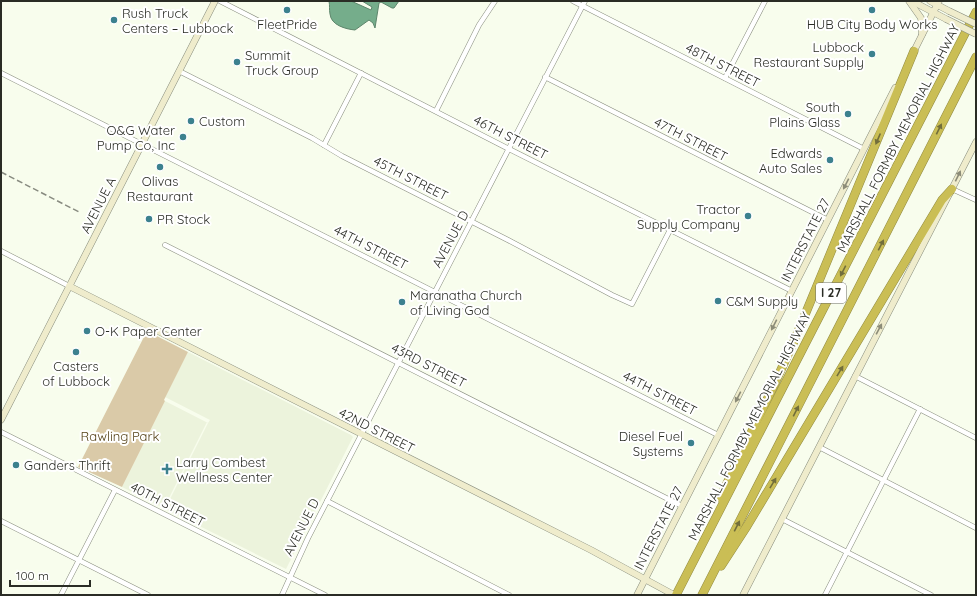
<svg xmlns="http://www.w3.org/2000/svg" width="977" height="596" viewBox="0 0 977 596" font-family="Quicksand,sans-serif">
<style>
.built{fill:#ecf3dc}
.green{fill:#dacaa8}
.water{fill:#75ad8b;stroke:#5e866c}
.lines{fill:none;stroke-linecap:round;stroke-linejoin:round}
.street-casing{stroke:#888d7e;stroke-width:5.5}
.secondary-casing{stroke:#888d7e;stroke-width:7}
.highway-casing{stroke:#928b44;stroke-width:9}
.street{stroke:#fff;stroke-width:4.5}
.secondary{stroke:#efeccc;stroke-width:6}
.highway{stroke:#cabe55;stroke-width:8}
.rail{stroke:#888b80;stroke-width:1.5;stroke-dasharray:6 3;stroke-linecap:butt}
.secondary-bridge-casing{stroke:#888d7e;stroke-width:7;stroke-linecap:butt}
.secondary-bridge{stroke:#efeccc;stroke-width:6}
.oneway{fill:#726e3b}
.oneway2{fill:#8c8c78}
.poi-dot{fill:#3c818e;stroke:#fff;stroke-width:1.5}
.labels{text-anchor:middle;stroke-width:4;stroke-linejoin:round;paint-order:stroke}
.shield{fill:#fff;stroke:#6a6b66;stroke-width:1}
.shield-label{font-size:12px;font-weight:bold;fill:#2a2c25}
.poi-label{font-size:13px;fill:#2a2c25;stroke:#fff;text-anchor:start}
.street-label{font-size:13px;fill:#2a2c25;stroke:#fff}
.park-label{font-size:13px;fill:#554218;stroke:#fff}
</style>
<rect width="100%" height="100%" fill="#f8fded"/>
<polygon class="built" points="188,352 351,435 353,437 286,569 165,509 208,423 207,422 164,508 122,487 165,401 208,423 210,420 165,397"/>
<polygon class="green" points="147,331 188,352 164,400 165,401 122,487 78,467"/>
<path class="water" d="M 329,1 L 351,1 L 371,10 L 372,7 L 362,1 L 399,1 L 394,8 L 392,8 L 381,2 L 379,3 L 375,28 L 373,23 L 369,20 L 355,30 C 345,29 331,25 330,14 C 329,9 330,6 329,1 Z"/>
<g class="lines">
<defs>
<g id="street">
<polyline points="220,1 509,149 792,291"/>
<polyline points="573,1 864,149"/>
<polyline points="179,71 312,138 342,156 508,240 612,295 632,304 670,230"/>
<polyline points="1,73 718,435"/>
<polyline points="545,77 828,220"/>
<polyline points="725,78 765,1"/>
<polyline points="436,111 479,25 495,1"/>
<polyline points="324,145 361,73"/>
<polyline points="952,189 976,200"/>
<polyline points="165,245 682,506"/>
<polyline points="1,251 69,286"/>
<polyline points="855,376 976,438"/>
<polyline points="1,432 325,595"/>
<polyline points="819,447 976,528"/>
<polyline points="327,501 509,595"/>
<polyline points="782,519 931,595"/>
<polyline points="1,521 148,595"/>
<polyline points="61,595 115,490"/>
<polyline points="282,595 308,538 585,1"/>
<polyline points="825,595 920,409"/>
</g>
<g id="secondary">
<polyline points="909,1 921,18 922,34"/>
<polyline points="912,1 946,19"/>
<polyline points="930,1 949,11"/>
<polyline points="913,53 939,1"/>
<polyline points="69,286 591,550 674,595"/>
<polyline points="1,420 215,1"/>
<polyline points="637,595 895,88"/>
<polyline points="743,595 976,142"/>
</g>
<g id="highway">
<polyline points="720,498 775,383 795,339 914,51"/>
<polyline points="721,566 747,526 942,200 952,189"/>
<polyline points="676,595 976,12"/>
<polyline points="702,595 976,57"/>
</g>
</defs>
<use href="#street" class="street-casing"/>
<use href="#secondary" class="secondary-casing"/>
<use href="#highway" class="highway-casing"/>
<use href="#street" class="street"/>
<use href="#secondary" class="secondary"/>
<use href="#highway" class="highway"/>
<polyline class="rail" points="1,172 81,213"/>
<defs>
<g id="secondary-bridge">
<polyline points="949,11 976,24"/>
<polyline points="946,19 976,34"/>
</g>
</defs>
<use href="#secondary-bridge" class="secondary-bridge-casing"/>
<use href="#secondary-bridge" class="secondary-bridge"/>
</g>
<defs><path id="oneway-solid" d="M-6-.8H1V-3.2L6.5 0L1 3.2V.8H-6Z"/></defs>
<g class="oneway">
<use href="#oneway-solid" transform="translate(939 129) rotate(-64)"/>
<use href="#oneway-solid" transform="translate(878 139) rotate(113)"/>
<use href="#oneway-solid" transform="translate(881 245) rotate(-63)"/>
<use href="#oneway-solid" transform="translate(843 271) rotate(117)"/>
<use href="#oneway-solid" transform="translate(840 371) rotate(-59)"/>
<use href="#oneway-solid" transform="translate(796 411) rotate(-63)"/>
<use href="#oneway-solid" transform="translate(773 483) rotate(-59)"/>
<use href="#oneway-solid" transform="translate(737 526) rotate(-63)"/>
</g>
<g class="oneway2">
<use href="#oneway-solid" transform="translate(958 176) rotate(-64)"/>
<use href="#oneway-solid" transform="translate(846 184) rotate(117)"/>
<use href="#oneway-solid" transform="translate(774 325) rotate(117)"/>
<use href="#oneway-solid" transform="translate(879 329) rotate(-62)"/>
<use href="#oneway-solid" transform="translate(738 397) rotate(117)"/>
</g>
<g class="poi-dot">
<circle cx="287" cy="10" r="4"/>
<circle cx="872" cy="10" r="4"/>
<circle cx="114" cy="20" r="4"/>
<circle cx="872" cy="54" r="4"/>
<circle cx="237" cy="62" r="4"/>
<circle cx="848" cy="114" r="4"/>
<circle cx="191" cy="121" r="4"/>
<circle cx="183" cy="137" r="4"/>
<circle cx="830" cy="160" r="4"/>
<circle cx="160" cy="167" r="4"/>
<circle cx="748" cy="216" r="4"/>
<circle cx="149" cy="219" r="4"/>
<circle cx="718" cy="301" r="4"/>
<circle cx="402" cy="302" r="4"/>
<circle cx="87" cy="331" r="4"/>
<circle cx="76" cy="352" r="4"/>
<circle cx="691" cy="443" r="4"/>
<circle cx="16" cy="465" r="4"/>
<path d="M165 463h4v4h4v4h-4v4h-4v-4h-4v-4h4z"/>
</g>
<g class="labels">
<rect class="shield" x="816" y="283" width="30" height="20" rx="3"/>
<g class="shield-label">
<text x="831" y="297">I 27</text>
</g>
<g class="poi-label">
<text x="122" y="18">Rush Truck<tspan x="122" dy="15">Centers – Lubbock</tspan></text>
<text x="287" y="29" text-anchor="middle">FleetPride</text>
<text x="872" y="29" text-anchor="middle">HUB City Body Works</text>
<text x="864" y="52" text-anchor="end">Lubbock<tspan x="864" dy="15">Restaurant Supply</tspan></text>
<text x="245" y="60">Summit<tspan x="245" dy="15">Truck Group</tspan></text>
<text x="840" y="112" text-anchor="end">South<tspan x="840" dy="15">Plains Glass</tspan></text>
<text x="199" y="126">Custom</text>
<text x="175" y="135" text-anchor="end">O&amp;G Water<tspan x="175" dy="15">Pump Co, Inc</tspan></text>
<text x="822" y="158" text-anchor="end">Edwards<tspan x="822" dy="15">Auto Sales</tspan></text>
<text x="160" y="186" text-anchor="middle">Olivas<tspan x="160" dy="15">Restaurant</tspan></text>
<text x="740" y="214" text-anchor="end">Tractor<tspan x="740" dy="15">Supply Company</tspan></text>
<text x="157" y="224">PR Stock</text>
<text x="410" y="300">Maranatha Church<tspan x="410" dy="15">of Living God</tspan></text>
<text x="726" y="306">C&amp;M Supply</text>
<text x="95" y="336">O-K Paper Center</text>
<text x="76" y="371" text-anchor="middle">Casters<tspan x="76" dy="15">of Lubbock</tspan></text>
<text x="683" y="441" text-anchor="end">Diesel Fuel<tspan x="683" dy="15">Systems</tspan></text>
<text x="176" y="467">Larry Combest<tspan x="176" dy="15">Wellness Center</tspan></text>
<text x="24" y="470">Ganders Thrift</text>
</g>
<g class="street-label">
<text transform="translate(723 65) rotate(27)" y="5">48TH STREET</text>
<text transform="translate(511 137) rotate(27)" y="5">46TH STREET</text>
<text transform="translate(898 138) rotate(-63)" y="5">MARSHALL FORMBY MEMORIAL HIGHWAY</text>
<text transform="translate(691 139) rotate(27)" y="5">47TH STREET</text>
<text transform="translate(411 178) rotate(27)" y="5">45TH STREET</text>
<text transform="translate(98 205) rotate(-63)" y="5">AVENUE A</text>
<text transform="translate(450 239) rotate(-62)" y="5">AVENUE D</text>
<text transform="translate(805 240) rotate(-63)" y="5">INTERSTATE 27</text>
<text transform="translate(371 247) rotate(27)" y="5">44TH STREET</text>
<text transform="translate(429 365) rotate(27)" y="5">43RD STREET</text>
<text transform="translate(660 393) rotate(27)" y="5">44TH STREET</text>
<text transform="translate(749 426) rotate(-63)" y="5">MARSHALL FORMBY MEMORIAL HIGHWAY</text>
<text transform="translate(377 430) rotate(27)" y="5">42ND STREET</text>
<text transform="translate(168 504) rotate(27)" y="5">40TH STREET</text>
<text transform="translate(301 527) rotate(-63)" y="5">AVENUE D</text>
<text transform="translate(658 528) rotate(-63)" y="5">INTERSTATE 27</text>
</g>
<g class="park-label">
<text x="120" y="441">Rawling Park</text>
</g>
</g>
<rect width="977" height="596" fill="none" stroke="#2a2c25" stroke-width="4"/>
<path d="M10 580v6h80v-6" fill="none" stroke="#2a2c25" stroke-width="2"/>
<text x="16" y="580" font-size="12" fill="#2a2c25" stroke="#ffffff" stroke-width="3" paint-order="stroke">100 m</text>
</svg>
